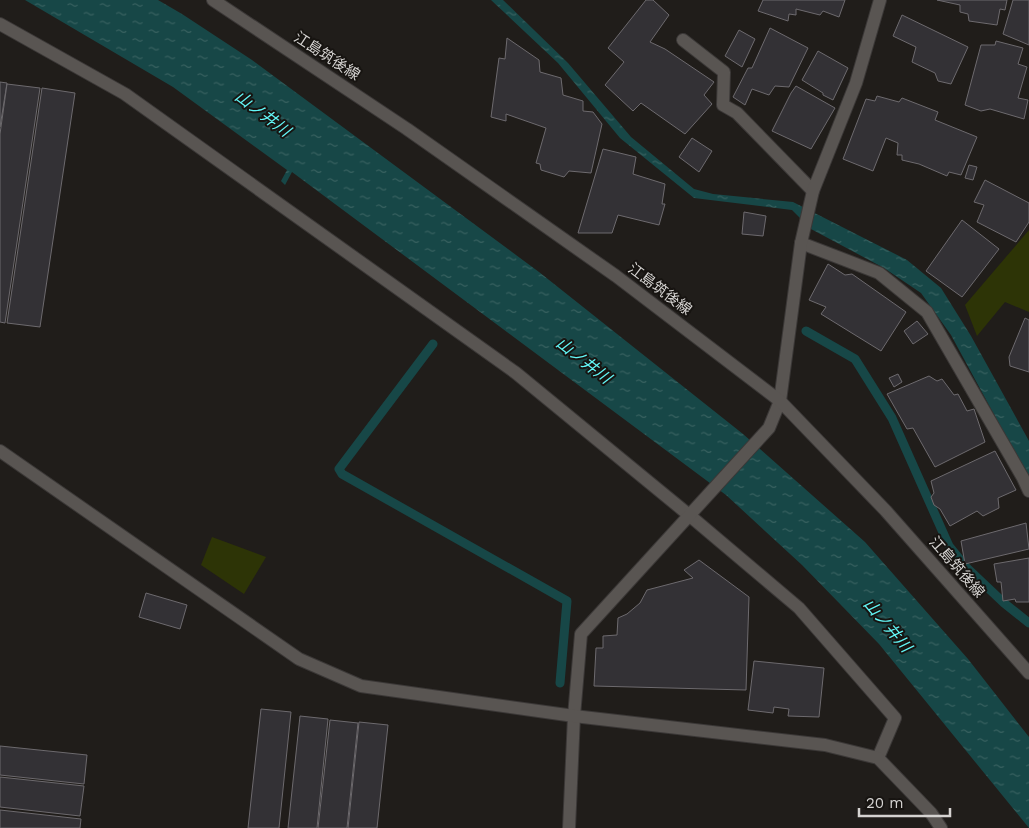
<svg xmlns="http://www.w3.org/2000/svg" width="1029" height="828" viewBox="0 0 1029 828" font-family="'Work Sans','Noto Sans JP',sans-serif">
<style>
.grass{fill:#2d3406}
.water{fill:url(#water-ripples)}
.lines{fill:none;stroke-linecap:round;stroke-linejoin:round}
.stream{stroke:#174747;stroke-width:9}
.building{fill:#333135;stroke:#6d6a6e}
.street-casing{stroke:#3b3837;stroke-width:14}
.secondary-casing{stroke:#3b3837;stroke-width:14}
.street{stroke:#595552;stroke-width:12}
.secondary{stroke:#595552;stroke-width:12}
.labels{text-anchor:middle;stroke-width:4;stroke-linejoin:round;paint-order:stroke}
.street-label{font-size:15px;fill:#d5d3d1;stroke:#171411}
.water-label{font-size:16px;font-style:italic;fill:#63f7f7;stroke:#171411}
</style>
<defs>
<pattern id="water-ripples" width="26" height="14" patternUnits="userSpaceOnUse" patternTransform="scale(1.25)"><rect width="26" height="14" fill="#174747"/><path d="M2 4q2-2 4 0t4 0M15 11q2-2 4 0t4 0" fill="none" stroke="#386160"/></pattern>
</defs>
<rect width="100%" height="100%" fill="#201d1a"/>
<g class="grass">
<polygon points="1029,230 1029,312 1005,302 977,336 965,305"/>
<polygon points="212,537 266,557 244,594 201,565"/>
</g>
<g class="water">
<polygon points="25,0 158,0 182,14 252,60 539,272 743,434 865,542 968,659 1029,737 1029,828 879,644 802,565 726,495 292,172 285,185 281,181 287,170 173,87"/>
<polygon points="491,0 503,0 568,63 631,137 694,189 713,194 793,202 907,260 941,288 971,336 1029,441 1029,479 951,335 921,293 884,268 811,229 792,210 694,198 620,138 558,63"/>
</g>
<g class="lines">
<g class="stream">
<polyline points="806,331 855,359 892,418 949,546 967,568 1004,603 1029,623"/>
<polyline points="433,344 339,469 342,474 567,601 560,683"/>
</g>
</g>
<g class="building">
<polygon points="646,0 653,0 669,15 650,42 665,49 714,82 704,95 712,104 685,134 641,103 633,111 605,85 624,62 608,48"/>
<polygon points="763,0 845,0 839,17 823,11 820,15 796,9 796,15 789,14 788,21 758,11"/>
<polygon points="937,0 1007,0 1005,10 1000,9 997,25 969,21 968,14 960,12 960,5"/>
<polygon points="1013,0 1029,0 1029,45 1003,34"/>
<polygon points="902,15 968,47 951,84 938,81 935,73 912,62 916,47 893,36"/>
<polygon points="770,28 808,48 789,87 775,86 769,95 752,89 745,105 733,97 748,68 752,68"/>
<polygon points="739,30 755,39 742,67 725,56"/>
<polygon points="507,38 539,60 540,72 561,78 563,95 583,101 583,111 593,112 602,124 591,173 569,171 564,177 541,170 540,164 536,163 546,128 506,114 506,121 491,117 499,58 505,59"/>
<polygon points="996,41 1023,48 1018,64 1027,67 1018,98 1028,100 1024,119 990,109 981,111 965,105 981,45 995,45"/>
<polygon points="818,51 848,68 833,100 823,95 823,93 802,80"/>
<polygon points="0,82 7,83 0,127"/>
<polygon points="7,84 40,88 5,323 0,322 0,134"/>
<polygon points="796,86 835,108 811,149 772,131 791,93"/>
<polygon points="42,88 75,93 40,327 7,323"/>
<polygon points="877,96 899,102 902,98 938,112 935,120 977,137 961,175 949,172 947,176 919,164 902,160 902,155 897,155 898,143 886,138 873,171 843,159 866,99 875,101"/>
<polygon points="692,138 712,151 699,172 679,157"/>
<polygon points="603,149 636,157 633,174 665,184 662,204 665,204 659,225 618,215 612,233 578,233"/>
<polygon points="969,165 977,167 973,180 965,178"/>
<polygon points="985,180 1029,203 1029,222 1016,242 977,222 984,205 974,202"/>
<polygon points="744,212 766,216 763,236 742,234"/>
<polygon points="962,220 999,249 962,297 926,271"/>
<polygon points="828,264 845,275 852,274 906,312 881,351 821,314 826,307 809,300"/>
<polygon points="1025,318 1029,320 1029,372 1010,366 1009,357"/>
<polygon points="917,321 928,334 913,344 904,331"/>
<polygon points="898,374 902,382 894,387 889,378"/>
<polygon points="929,376 937,381 942,379 954,395 958,394 967,411 974,409 985,442 935,467 913,428 907,429 887,394"/>
<polygon points="995,451 1016,490 998,498 999,508 983,516 977,511 950,526 940,509 934,505 931,497 934,493 931,481"/>
<polygon points="1026,523 1029,549 965,564 961,541"/>
<polygon points="1029,558 1029,602 1016,602 1015,599 1003,601 1001,582 997,582 994,564"/>
<polygon points="699,560 749,597 746,690 594,686 596,648 603,648 603,636 617,635 618,618 627,614 640,603 647,590 693,578 684,570"/>
<polygon points="146,593 187,605 180,629 139,617"/>
<polygon points="754,661 824,668 819,717 788,716 789,709 774,707 773,713 748,710"/>
<polygon points="261,709 291,712 279,828 248,828"/>
<polygon points="300,716 328,719 317,828 288,828"/>
<polygon points="330,720 358,723 347,828 318,828"/>
<polygon points="359,722 388,725 377,828 348,828"/>
<polygon points="0,746 87,755 84,784 0,775"/>
<polygon points="0,777 84,786 80,816 0,807"/>
<polygon points="0,810 81,819 80,828 0,828"/>
</g>
<g class="lines">
<defs>
<g id="street">
<polyline points="0,24 125,94 516,373 689,515 799,608 895,718 878,758"/>
<polyline points="683,40 724,72 723,105 737,113 813,191"/>
<polyline points="801,243 879,273 927,312 1023,478 1029,491"/>
<polyline points="569,828 574,716 581,634 769,428 780,401 801,243 813,191 856,83 880,0"/>
</g>
<g id="secondary">
<polyline points="213,0 407,129 616,276 780,401 886,511 1029,673"/>
<polyline points="0,451 299,659 361,686 574,716 825,745 878,758 931,813 941,828"/>
</g>
</defs>
<use href="#street" class="street-casing"/>
<use href="#secondary" class="secondary-casing"/>
<use href="#street" class="street"/>
<use href="#secondary" class="secondary"/>
</g>
<g class="labels">
<g class="street-label">
<text transform="translate(327 56) rotate(33)" y="5">江島筑後線</text>
<text transform="translate(660 289) rotate(37)" y="5">江島筑後線</text>
<text transform="translate(957 567) rotate(49)" y="5">江島筑後線</text>
</g>
<g class="water-label">
<text transform="translate(263 113) rotate(37)" y="6">山ノ井川</text>
<text transform="translate(584 360) rotate(38)" y="6">山ノ井川</text>
<text transform="translate(888 625) rotate(50)" y="6">山ノ井川</text>
</g>
</g>
<path d="M859 808v8h91v-8" fill="none" stroke="#d5d3d1" stroke-width="2.5"/>
<text x="866" y="808" font-size="15" fill="#d5d3d1" stroke="#171411" stroke-width="4" paint-order="stroke">20 m</text>
</svg>
